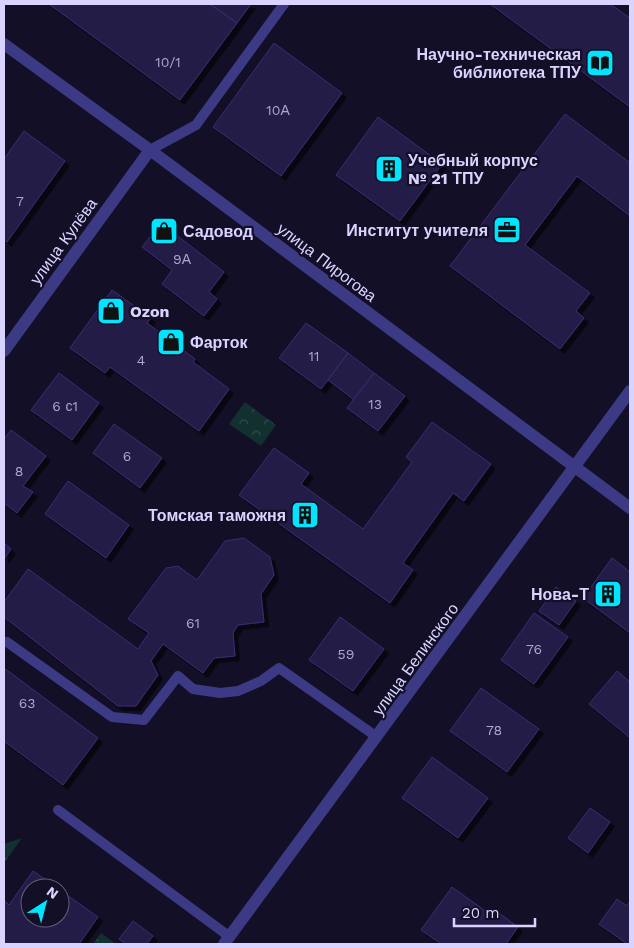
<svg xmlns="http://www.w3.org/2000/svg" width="634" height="948" viewBox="0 0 634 948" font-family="'Work Sans',sans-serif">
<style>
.park{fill:url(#park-crowns)}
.building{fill:#241b47;stroke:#3b2d73;filter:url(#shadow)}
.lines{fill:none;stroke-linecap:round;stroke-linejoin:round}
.service{stroke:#3d3a85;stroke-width:10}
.minor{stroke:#3d3a85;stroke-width:12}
.tertiary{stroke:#3d3a85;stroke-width:12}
.labels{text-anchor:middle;stroke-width:4.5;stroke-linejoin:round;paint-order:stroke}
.number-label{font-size:14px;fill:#aca6d1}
.poi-label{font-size:16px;font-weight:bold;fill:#d9d4ff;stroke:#130f26;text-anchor:end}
.street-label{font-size:16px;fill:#d9d4ff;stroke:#130f26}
</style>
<defs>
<pattern id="park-crowns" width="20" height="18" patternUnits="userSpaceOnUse" patternTransform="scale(1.25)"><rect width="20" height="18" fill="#12302f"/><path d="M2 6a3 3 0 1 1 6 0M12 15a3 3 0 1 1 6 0" fill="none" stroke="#344d4e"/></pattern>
<filter id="shadow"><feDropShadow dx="4.5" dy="4.5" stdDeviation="0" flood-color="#0009"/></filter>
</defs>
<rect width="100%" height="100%" fill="#130f26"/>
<g class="park">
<polygon points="245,402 276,425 261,446 229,424"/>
<polygon points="22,838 4,863 4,844"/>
<polygon points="101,933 116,944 93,944"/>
</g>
<g class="building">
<polygon points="49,4 210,4 237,23 180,100"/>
<polygon points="210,4 251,4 237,23"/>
<polygon points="490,4 610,4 630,18 630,17 630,107"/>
<polygon points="274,43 342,93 281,176 213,127"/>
<polygon points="565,114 630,163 630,216 577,176 525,245 590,293 576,311 584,318 560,349 450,266"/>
<polygon points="378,117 442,164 400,221 336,175"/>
<polygon points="24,131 65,161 7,242 4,240 4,159"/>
<polygon points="161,223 224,272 209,292 217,299 204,316 162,284 172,270 142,247"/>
<polygon points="112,290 151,318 147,323 195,359 193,362 229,389 199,431 110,367 105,373 70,348"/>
<polygon points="306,323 348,353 321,389 279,358"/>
<polygon points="348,353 374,373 354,400 328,380"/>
<polygon points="59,373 99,403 72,440 31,410"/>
<polygon points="374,373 405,396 378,431 347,408"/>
<polygon points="432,422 491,464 464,501 453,493 403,563 413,570 390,603 239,495 274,448 309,473 301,484 363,529 412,462 406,457"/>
<polygon points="114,424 162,458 140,488 93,453"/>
<polygon points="11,430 46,456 23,486 33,492 17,513 4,503 4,439"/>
<polygon points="68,481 129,525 106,558 45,514"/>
<polygon points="244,538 270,557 274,575 261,594 264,622 238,625 233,633 235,656 214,658 203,673 163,644 151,661 158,675 136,706 118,706 4,617 4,602 28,569 138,649 149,633 128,619 166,568 178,566 197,580 225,541"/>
<polygon points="4,543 11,549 4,559"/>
<polygon points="612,558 630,572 630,633 583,598"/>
<polygon points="556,587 576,601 559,625 539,611"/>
<polygon points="534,613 568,637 534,684 501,660"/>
<polygon points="340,617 384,649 353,691 309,660"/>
<polygon points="4,668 98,738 63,785 4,741"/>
<polygon points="617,671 630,682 630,736 629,737 589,704"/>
<polygon points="481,688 539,729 507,772 450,731"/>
<polygon points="432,757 488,798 458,838 402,798"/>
<polygon points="590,808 610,822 588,853 568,838"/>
<polygon points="33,871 58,888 30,888 30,918 60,918 60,890 98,917 79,944 4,944 4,900 9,905"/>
<polygon points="452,887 495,918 499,913 518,927 506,944 441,944 421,930"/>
<polygon points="617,899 627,906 630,901 630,944 627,944 599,924"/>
<polygon points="133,921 153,936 147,944 126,944 119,939"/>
</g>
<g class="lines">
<g class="service">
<polyline points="150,150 196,125 284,4"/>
<polyline points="7,642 112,717 144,720 178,676 193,689 220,693 238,691 261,681 279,668 377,737"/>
<polyline points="58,810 230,937"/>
</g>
<g class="minor">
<polyline points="4,44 150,150 630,508"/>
<polyline points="4,351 150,150"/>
</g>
<polyline class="tertiary" points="224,944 630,391"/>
</g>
<defs>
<symbol id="library-square" viewBox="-11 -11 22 22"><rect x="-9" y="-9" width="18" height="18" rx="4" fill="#00e5ff" stroke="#130f26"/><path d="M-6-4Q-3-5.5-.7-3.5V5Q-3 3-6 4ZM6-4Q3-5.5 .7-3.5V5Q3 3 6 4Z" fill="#111"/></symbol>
<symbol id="building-square" viewBox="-11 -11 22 22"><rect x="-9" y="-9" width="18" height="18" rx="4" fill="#00e5ff" stroke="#130f26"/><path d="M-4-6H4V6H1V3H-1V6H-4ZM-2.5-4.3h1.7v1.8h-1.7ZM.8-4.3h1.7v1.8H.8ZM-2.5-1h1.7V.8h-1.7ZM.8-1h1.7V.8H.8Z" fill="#111"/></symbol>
<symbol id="office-square" viewBox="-11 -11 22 22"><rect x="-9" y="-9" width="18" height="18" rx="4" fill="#00e5ff" stroke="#130f26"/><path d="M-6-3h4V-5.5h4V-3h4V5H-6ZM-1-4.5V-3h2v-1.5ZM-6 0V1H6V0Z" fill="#111"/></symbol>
<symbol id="shop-square" viewBox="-11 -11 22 22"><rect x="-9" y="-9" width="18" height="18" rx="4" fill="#00e5ff" stroke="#130f26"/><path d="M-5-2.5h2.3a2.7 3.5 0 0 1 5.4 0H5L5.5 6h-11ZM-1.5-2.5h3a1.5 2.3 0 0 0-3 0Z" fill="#111"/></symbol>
</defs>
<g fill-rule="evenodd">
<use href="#library-square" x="584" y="47" width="32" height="32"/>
<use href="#building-square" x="373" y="153" width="32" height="32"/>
<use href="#office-square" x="491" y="214" width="32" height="32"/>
<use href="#shop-square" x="148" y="215" width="32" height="32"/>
<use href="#shop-square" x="95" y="295" width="32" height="32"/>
<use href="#shop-square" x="155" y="326" width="32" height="32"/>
<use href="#building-square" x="289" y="499" width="32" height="32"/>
<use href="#building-square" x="592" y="578" width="32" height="32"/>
</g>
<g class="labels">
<g class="number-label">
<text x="168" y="67">10/1</text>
<text x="278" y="115">10А</text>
<text x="20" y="206">7</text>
<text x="182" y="264">9А</text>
<text x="314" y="361">11</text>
<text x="141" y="365">4</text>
<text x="375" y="409">13</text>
<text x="65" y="411">6 с1</text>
<text x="127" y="461">6</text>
<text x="19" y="476">8</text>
<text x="193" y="628">61</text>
<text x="534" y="654">76</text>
<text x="346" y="659">59</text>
<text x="27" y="708">63</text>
<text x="494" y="735">78</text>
</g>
<g class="poi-label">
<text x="581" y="60">Научно-техническая<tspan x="581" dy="18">библиотека ТПУ</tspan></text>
<text x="408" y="166" text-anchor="start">Учебный корпус<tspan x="408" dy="18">№ 21 ТПУ</tspan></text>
<text x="488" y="236">Институт учителя</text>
<text x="183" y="237" text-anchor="start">Садовод</text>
<text x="130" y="317" text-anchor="start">Ozon</text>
<text x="190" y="348" text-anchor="start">Фарток</text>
<text x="286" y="521">Томская таможня</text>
<text x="589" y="600">Нова-Т</text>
</g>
<g class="street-label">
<text transform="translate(63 241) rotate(-54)" y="6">улица Кулёва</text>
<text transform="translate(327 262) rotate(37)" y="6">улица Пирогова</text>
<text transform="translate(415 659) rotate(-54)" y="6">улица Белинского</text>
</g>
</g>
<rect width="634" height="948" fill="none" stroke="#d9d4ff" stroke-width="10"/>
<g transform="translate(45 903) rotate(36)"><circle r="24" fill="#130f26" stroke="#625e7d"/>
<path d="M0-4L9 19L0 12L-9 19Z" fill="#00e5ff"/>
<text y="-8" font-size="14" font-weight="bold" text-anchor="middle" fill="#d9d4ff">N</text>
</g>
<path d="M454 918v8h81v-8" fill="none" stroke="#d9d4ff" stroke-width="2.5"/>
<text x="462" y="918" font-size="15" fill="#d9d4ff" stroke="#130f26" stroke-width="4" paint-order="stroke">20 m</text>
</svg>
